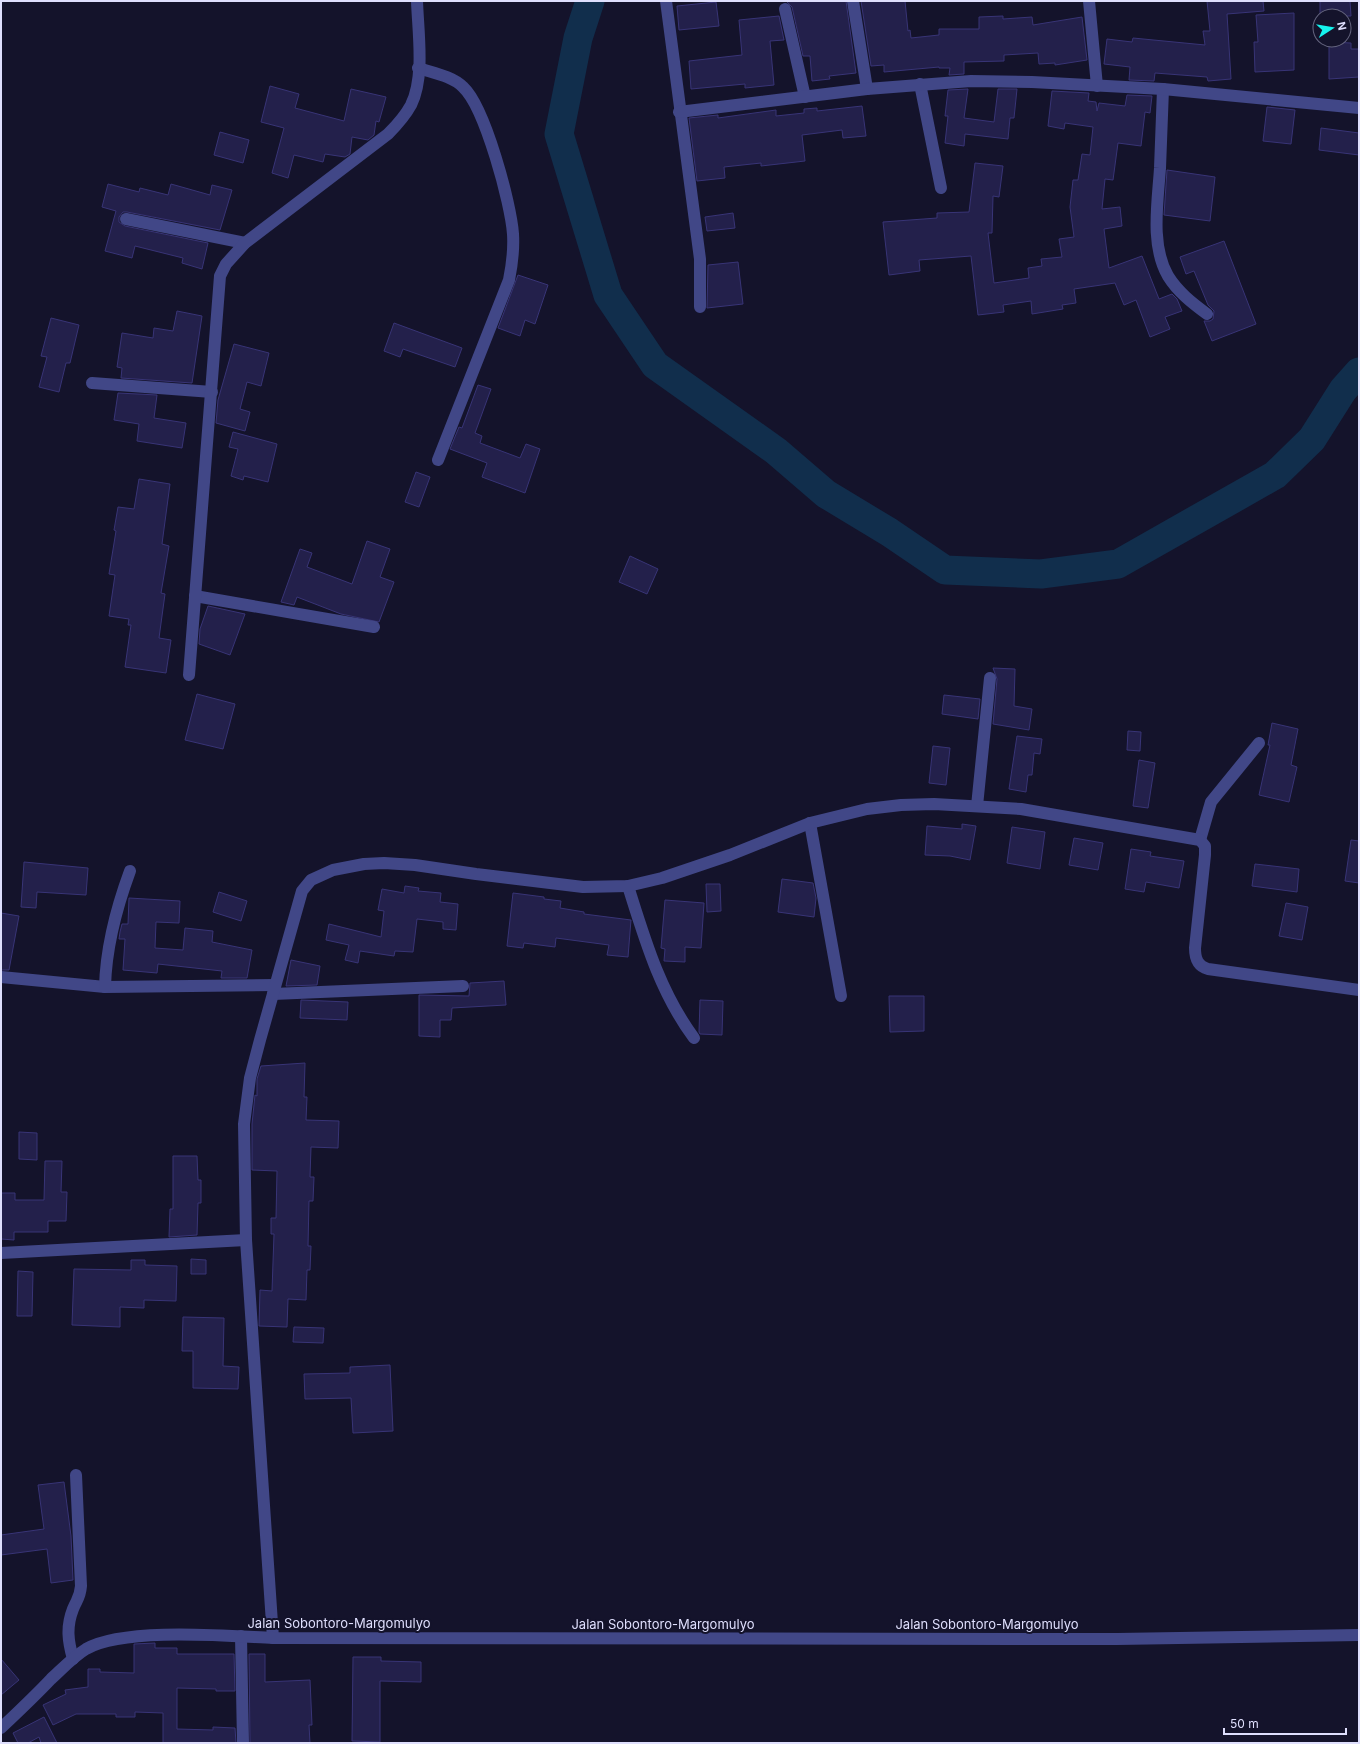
<svg xmlns="http://www.w3.org/2000/svg" width="1360" height="1744" viewBox="0 0 1360 1744" font-family="Inter,sans-serif">
<style>
.lines{fill:none;stroke-linecap:round;stroke-linejoin:round}
.river{stroke:#112e4c;stroke-width:29}
.building{fill:#23204b;stroke:#383476}
.minor{stroke:#414787;stroke-width:12}
.labels{text-anchor:middle;stroke-width:4;stroke-linejoin:round;paint-order:stroke}
.street-label{font-size:13px;fill:#dfdffd;stroke:#14132b}
</style>
<rect width="100%" height="100%" fill="#14132b"/>
<g class="lines">
<polyline class="river" points="590,1 578,38 559,134 608,295 655,365 776,451 826,494 889,532 945,570 1041,574 1118,564 1275,475 1312,439 1343,390 1359,372"/>
</g>
<g class="building">
<polygon points="786,1 846,1 856,73 829,76 830,79 812,81 810,56 803,56 792,7"/>
<polygon points="861,1 905,1 908,31 910,30 911,38 939,35 939,29 979,29 979,17 1003,16 1003,19 1032,17 1033,25 1082,17 1087,60 1055,65 1055,63 1039,64 1038,53 1004,55 1004,61 964,62 964,74 949,75 950,68 939,68 939,67 884,72 884,65 871,66"/>
<polygon points="1207,1 1263,1 1264,11 1227,14 1231,79 1208,81 1207,77 1155,73 1154,81 1129,80 1130,67 1104,64 1107,39 1132,42 1133,38 1205,45 1203,31 1210,31"/>
<polygon points="1320,1 1350,1 1351,16 1320,16"/>
<polygon points="716,2 719,26 679,30 677,6"/>
<polygon points="1294,13 1294,70 1255,72 1254,42 1258,42 1256,15"/>
<polygon points="779,16 784,40 770,41 774,85 745,88 745,84 691,89 689,61 742,55 739,20"/>
<polygon points="1329,42 1351,43 1351,49 1359,49 1359,77 1329,79"/>
<polygon points="270,86 299,94 295,108 344,121 351,89 386,97 379,122 376,121 374,135 368,140 352,137 350,154 345,157 325,154 323,162 294,155 288,178 272,173 284,128 261,122"/>
<polygon points="968,89 964,118 994,122 998,89 1017,89 1014,118 1010,118 1008,139 965,134 964,146 945,143 948,116 945,116 948,90"/>
<polygon points="1052,91 1089,93 1088,101 1096,102 1097,111 1099,103 1125,106 1127,95 1152,96 1150,113 1145,112 1141,146 1118,143 1113,180 1105,179 1102,209 1120,207 1122,226 1104,229 1109,268 1142,256 1159,299 1172,294 1177,299 1182,311 1165,317 1170,329 1150,337 1136,300 1124,305 1115,283 1074,289 1076,303 1062,305 1063,309 1032,314 1031,301 1003,305 1004,312 978,315 971,256 919,260 920,271 889,275 883,222 937,218 937,213 969,212 975,163 1003,166 999,197 993,196 992,233 988,233 994,283 1029,278 1028,268 1042,266 1041,259 1062,257 1059,239 1074,237 1070,207 1073,180 1078,180 1082,154 1090,155 1093,127 1065,123 1064,129 1048,126"/>
<polygon points="862,106 866,136 843,138 842,130 802,135 805,161 761,166 761,163 724,167 725,178 697,181 689,118 718,115 718,118 776,110 776,116 804,113 804,109 817,108 817,111"/>
<polygon points="1267,107 1295,110 1291,144 1263,141"/>
<polygon points="1321,128 1359,133 1359,155 1319,150"/>
<polygon points="220,132 249,140 243,163 214,155"/>
<polygon points="1167,170 1215,177 1210,221 1164,215"/>
<polygon points="108,184 139,192 140,188 168,195 171,184 210,195 212,185 232,190 220,230 127,212 123,212 119,217 119,222 125,226 208,243 202,269 182,263 183,258 135,246 132,258 105,251 116,211 102,207"/>
<polygon points="733,213 735,228 707,231 705,217"/>
<polygon points="1224,241 1256,324 1212,341 1204,321 1210,321 1213,319 1214,311 1208,305 1194,271 1186,274 1180,257"/>
<polygon points="738,262 743,304 707,308 708,265"/>
<polygon points="518,275 548,285 535,324 525,320 520,336 498,328"/>
<polygon points="177,311 202,316 192,383 121,378 122,368 117,367 122,333 153,338 154,328 173,331"/>
<polygon points="51,318 79,325 70,363 66,363 59,392 39,387 47,357 41,356"/>
<polygon points="394,323 462,348 455,367 403,349 400,357 384,351"/>
<polygon points="234,344 269,353 261,386 247,382 240,409 250,412 245,431 216,423 218,400"/>
<polygon points="478,385 491,389 475,433 482,436 480,443 520,458 526,444 540,449 525,493 482,477 487,463 450,449 459,427 462,428"/>
<polygon points="118,393 157,395 154,418 186,423 182,448 137,441 139,424 114,420"/>
<polygon points="233,432 277,444 268,482 244,476 243,480 231,476 238,449 229,447"/>
<polygon points="416,472 430,477 419,507 405,502"/>
<polygon points="139,479 170,484 162,544 169,546 161,593 165,594 159,638 171,640 166,673 125,667 131,625 128,625 129,619 109,616 115,575 109,574 116,531 114,530 118,507 134,509"/>
<polygon points="367,541 390,549 380,577 394,582 379,622 341,614 297,597 294,605 281,602 300,549 312,553 307,567 352,584"/>
<polygon points="630,556 658,569 647,594 619,582"/>
<polygon points="208,606 245,614 230,655 199,644 200,629"/>
<polygon points="993,668 1015,669 1014,706 1032,709 1029,730 993,724 997,679"/>
<polygon points="197,694 235,704 223,749 185,740"/>
<polygon points="944,695 980,699 978,719 942,714"/>
<polygon points="1272,723 1298,729 1291,765 1297,767 1289,802 1259,795 1270,745 1268,745"/>
<polygon points="1128,731 1141,732 1140,751 1127,750"/>
<polygon points="1017,736 1042,739 1040,754 1034,753 1032,775 1028,775 1026,792 1009,789"/>
<polygon points="933,746 950,748 946,785 929,783"/>
<polygon points="1139,760 1155,763 1148,808 1133,806"/>
<polygon points="962,824 976,826 970,860 950,856 925,855 927,826 962,829"/>
<polygon points="1012,827 1045,832 1040,869 1007,863"/>
<polygon points="1074,838 1103,843 1098,870 1069,865"/>
<polygon points="1351,840 1359,841 1359,883 1345,881"/>
<polygon points="1131,849 1151,852 1150,856 1184,861 1179,888 1146,882 1144,892 1125,889"/>
<polygon points="24,862 88,868 86,895 37,892 36,908 21,907"/>
<polygon points="1255,864 1299,869 1297,892 1252,886"/>
<polygon points="782,879 813,883 816,898 814,917 778,912"/>
<polygon points="706,884 720,884 721,911 707,912"/>
<polygon points="405,886 419,888 418,891 441,893 440,902 458,904 456,930 443,929 443,922 417,919 413,952 395,951 394,956 360,951 358,963 345,960 349,945 326,940 329,924 381,937 384,911 378,910 382,889 404,893"/>
<polygon points="219,892 247,901 241,921 213,912"/>
<polygon points="513,893 544,897 544,899 561,901 560,908 584,912 584,914 631,920 628,957 607,955 609,945 556,938 555,947 524,943 523,948 507,946"/>
<polygon points="129,898 180,901 179,923 156,922 155,948 183,950 185,928 213,931 212,942 252,950 247,978 221,978 222,971 158,964 157,973 123,970 125,939 119,939 120,932 122,924 128,924"/>
<polygon points="665,900 704,903 701,948 685,947 685,962 664,961 665,949 661,948"/>
<polygon points="1286,903 1308,907 1302,940 1279,936"/>
<polygon points="1,913 19,916 9,970 1,970"/>
<polygon points="291,960 320,966 317,985 286,986"/>
<polygon points="504,981 506,1005 452,1008 451,1020 440,1020 440,1037 419,1036 419,995 469,996 470,983"/>
<polygon points="889,996 924,996 924,1031 890,1032"/>
<polygon points="301,1000 348,1002 347,1020 300,1018"/>
<polygon points="700,1000 723,1001 722,1035 700,1034 699,1032"/>
<polygon points="305,1063 304,1097 307,1097 306,1120 339,1121 338,1148 311,1147 310,1177 314,1177 313,1201 309,1201 308,1246 311,1246 310,1270 307,1270 306,1300 288,1299 287,1327 259,1326 260,1290 272,1291 274,1234 271,1234 271,1218 276,1218 277,1171 252,1170 252,1124 255,1095 257,1096 257,1079 261,1066"/>
<polygon points="19,1132 37,1133 37,1160 19,1159"/>
<polygon points="173,1156 197,1156 198,1180 201,1180 201,1203 198,1203 197,1235 169,1237 170,1209 173,1209"/>
<polygon points="45,1161 62,1161 61,1192 67,1192 66,1221 48,1221 48,1232 14,1232 14,1240 1,1239 1,1193 15,1193 15,1200 44,1200"/>
<polygon points="191,1259 206,1260 206,1274 191,1274"/>
<polygon points="131,1260 145,1260 145,1265 177,1266 176,1301 144,1300 144,1308 120,1307 120,1327 72,1325 74,1269 131,1270"/>
<polygon points="18,1271 33,1272 32,1316 17,1316"/>
<polygon points="183,1317 224,1318 223,1366 239,1367 238,1389 193,1388 193,1351 182,1351"/>
<polygon points="294,1327 324,1328 323,1343 293,1342"/>
<polygon points="390,1365 393,1431 353,1433 351,1398 305,1399 304,1374 350,1373 350,1367"/>
<polygon points="64,1482 71,1536 73,1580 51,1583 47,1549 1,1555 1,1535 44,1529 38,1485"/>
<polygon points="155,1643 155,1648 177,1648 177,1654 234,1654 235,1691 216,1691 216,1689 177,1688 177,1729 213,1730 213,1727 235,1728 236,1743 163,1743 163,1713 135,1712 135,1717 116,1717 116,1714 76,1714 53,1725 43,1705 66,1694 65,1690 88,1687 88,1669 100,1669 100,1672 134,1673 134,1644"/>
<polygon points="249,1654 265,1654 265,1682 310,1680 312,1725 309,1725 310,1743 250,1743"/>
<polygon points="353,1657 381,1657 381,1661 421,1662 421,1682 380,1681 380,1742 352,1741"/>
<polygon points="1,1659 19,1680 1,1695"/>
<polygon points="44,1717 57,1743 41,1743 39,1737 28,1743 18,1743 13,1733"/>
</g>
<g class="lines">
<g class="minor">
<polyline points="666,1 700,259 700,307"/>
<polyline points="853,1 867,89"/>
<polyline points="1089,1 1097,86"/>
<polyline points="785,9 805,97"/>
<path d="M 418,68 C 433,73 452,76 463,87 C 485,107 511,204 513,234 C 514,250 512,265 509,280 L 438,460"/>
<polyline points="920,84 941,188"/>
<path d="M 1163,89 C 1162,115 1161,141 1160,168 C 1158,201 1150,245 1168,276 C 1178,292 1192,303 1207,314"/>
<polyline points="679,112 867,89 971,81 1032,82 1163,89 1359,108"/>
<polyline points="126,219 245,243"/>
<polyline points="92,383 212,392"/>
<polyline points="195,596 374,627"/>
<path d="M 189,675 L 220,276 L 226,264 L 245,243 L 388,134 C 397,125 405,116 411,105 C 425,77 418,32 417,1"/>
<polyline points="977,806 990,678"/>
<polyline points="810,823 841,996"/>
<polyline points="1200,840 1211,802 1259,743"/>
<path d="M 628,886 C 645,940 660,992 694,1038"/>
<polyline points="1,977 105,987 275,985"/>
<path d="M 105,987 C 106,947 116,909 130,871"/>
<polyline points="273,994 463,986"/>
<polyline points="1,1253 246,1240"/>
<polyline points="241,1636 243,1743"/>
<path d="M 273,1638 L 246,1240 L 244,1124 L 250,1078 L 260,1040 L 302,891 L 311,880 L 333,870 L 364,864 L 384,863 L 415,865 L 476,874 L 583,887 L 628,886 L 662,878 L 730,855 L 810,823 L 867,809 L 901,805 L 934,804 L 1021,809 L 1200,840 L 1205,846 L 1205,855 L 1195,948 C 1195,958 1197,966 1208,969 L 1359,990"/>
<path d="M 73,1659 C 68,1641 66,1627 73,1609 C 77,1599 80,1598 81,1586 L 76,1475"/>
<path d="M 1,1728 C 18,1712 35,1696 51,1679 C 62,1669 73,1657 86,1649 C 124,1627 228,1636 273,1638 L 1117,1639 L 1359,1635"/>
</g>
</g>
<g class="labels">
<g class="street-label">
<text x="339" y="1628">Jalan Sobontoro-Margomulyo</text>
<text x="663" y="1629">Jalan Sobontoro-Margomulyo</text>
<text x="987" y="1629">Jalan Sobontoro-Margomulyo</text>
</g>
</g>
<rect width="1360" height="1744" fill="none" stroke="#dfdffd" stroke-width="4"/>
<g transform="translate(1332 28) rotate(78)"><circle r="19" fill="#14132b" stroke="#65657f"/>
<path d="M0-3L7 15L0 10L-7 15Z" fill="#16f2ed"/>
<text y="-6" font-size="11" font-weight="bold" text-anchor="middle" fill="#dfdffd">N</text>
</g>
<path d="M1224 1728v6h122v-6" fill="none" stroke="#dfdffd" stroke-width="2"/>
<text x="1230" y="1728" font-size="12" fill="#dfdffd" stroke="#14132b" stroke-width="3" paint-order="stroke">50 m</text>
</svg>
